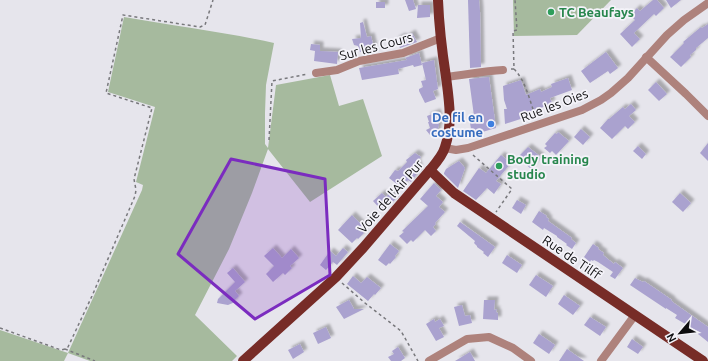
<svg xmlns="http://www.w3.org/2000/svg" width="708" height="361" viewBox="0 0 708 361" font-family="Ubuntu,sans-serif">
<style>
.green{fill:#a6ba9e}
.building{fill:#aaa2cf;filter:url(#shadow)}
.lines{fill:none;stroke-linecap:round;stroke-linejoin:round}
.path{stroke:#78787c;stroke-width:1.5;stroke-dasharray:3 3;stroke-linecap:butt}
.minor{stroke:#ae827c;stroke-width:8}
.major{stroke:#772c27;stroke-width:10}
.marked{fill:#7b2cbf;fill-opacity:0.2;stroke:#7b2cbf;stroke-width:3;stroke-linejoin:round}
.leisure-dot{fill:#2e9e5b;stroke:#f4f3f9;stroke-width:1.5}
.shop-dot{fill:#3f7fe0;stroke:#f4f3f9;stroke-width:1.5}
.labels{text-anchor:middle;stroke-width:3.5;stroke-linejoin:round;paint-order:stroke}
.leisure-label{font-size:13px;font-weight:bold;fill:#27864d;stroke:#f4f3f9;text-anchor:start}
.street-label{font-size:13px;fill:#0d0d0f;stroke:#f4f3f9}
.shop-label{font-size:13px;font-weight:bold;fill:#366cbe;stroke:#f4f3f9;text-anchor:end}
</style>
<defs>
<filter id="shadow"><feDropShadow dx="3.5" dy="-3.5" stdDeviation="1" flood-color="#0004"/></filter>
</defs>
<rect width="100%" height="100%" fill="#e6e5ec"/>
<g class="green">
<polygon points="513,0 611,0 577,35 514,36"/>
<path d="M 124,17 C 174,26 225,32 274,43 L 266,85 L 265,113 L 265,144 L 268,148 L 276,85 L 330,75 L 339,106 L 363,99 L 382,156 L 310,202 L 268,149 L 252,193 L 229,249 L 195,315 L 237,356 L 232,361 L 90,361 L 68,353 L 64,361 L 0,361 L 0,330 L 68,353 L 142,190 L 143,185 L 136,182 L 155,107 L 108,92 Z"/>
</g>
<g class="building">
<polygon points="405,0 413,0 416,9 409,11"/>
<polygon points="468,0 479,0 480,11 481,67 470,68"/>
<polygon points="653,0 657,0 664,8 656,16 654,14 634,33 640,39 632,47 620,34 635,20 630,15 637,8 640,11"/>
<polygon points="666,0 681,0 671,8"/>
<rect x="376" y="2" width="9" height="6"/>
<polygon points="418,5 430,5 430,17 417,18"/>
<polygon points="363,22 367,37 371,36 374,48 360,52 358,46 354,45 352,39 361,38 360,23"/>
<polygon points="708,24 708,38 696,48 696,50 690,55 691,57 681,67 670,57 684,43 683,42 701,27 702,28"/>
<polygon points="412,33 417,42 400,48 395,40 402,36 404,38"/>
<polygon points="311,44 320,45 320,51 338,52 337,64 314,61 315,51 310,50"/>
<polygon points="606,52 618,68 610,74 608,71 590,83 581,71"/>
<polygon points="419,53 422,65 414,67 413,65 398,69 399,74 362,80 359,68 407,60 405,58"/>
<polygon points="434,60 438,89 433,91 436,99 425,103 419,91 419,89 423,87 421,81 426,80 422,63"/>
<polygon points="489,77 496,128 472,135 469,117 474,116 469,79"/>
<polygon points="568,78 572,90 550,98 552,103 532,112 533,115 505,124 504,109 507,109 504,100 503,86 521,80 526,95 540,89 541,92 552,87 551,84"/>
<polygon points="656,82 667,94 659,101 648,90"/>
<polygon points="631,104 636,110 629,116 635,122 628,129 625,126 612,139 600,128 608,119 609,119 623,107 625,109"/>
<polygon points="437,112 439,118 439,125 436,136 430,135 426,130 430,128 428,122 429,122 427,116"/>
<polygon points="581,129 590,137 583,145 574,137"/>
<polygon points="558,132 569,141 556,155 552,151 550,153 544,148 547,146 545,144 555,133 557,134"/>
<polygon points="708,143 708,161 700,153"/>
<polygon points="638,146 646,154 642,159 633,151"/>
<polygon points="528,147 541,157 531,169 518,157"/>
<polygon points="415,153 421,157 417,162 419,168 418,172 411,182 408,180 402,188 389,178 395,170 398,171 407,162 406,160"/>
<polygon points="501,155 511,163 496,181 501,184 494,194 487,188 476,200 463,191 479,168 486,173"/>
<polygon points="459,161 465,168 458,188 444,174 444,173 446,169"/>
<polygon points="434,183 441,190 436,196 443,202 439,207 445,212 435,223 436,224 433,227 436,231 431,236 425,230 413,242 411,240 407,244 399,236 404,232 402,231 428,206 420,199"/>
<polygon points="390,192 396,199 382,211 373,201 382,193 386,197"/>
<polygon points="680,193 691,203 683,212 672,202"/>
<polygon points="517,200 526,205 521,214 512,208"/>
<polygon points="539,211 547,216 546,217 549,219 548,221 572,238 571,239 576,243 572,249 566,245 567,244 557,237 557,236 544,228 543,230 532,222"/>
<polygon points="352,215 365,228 362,231 364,233 358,239 357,238 352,243 338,230"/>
<polygon points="460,222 495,247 488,257 483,253 484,252 477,247 477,246 474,243 475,241 457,226"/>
<polygon points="390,244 399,251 395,256 396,257 390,264 389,263 386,266 378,260"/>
<polygon points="593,244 599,248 598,249 604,253 603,255 614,264 615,262 623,268 615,279 610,276 613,272 598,262 594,260 593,261 591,260 590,262 584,257"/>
<polygon points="273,248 282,258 291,249 299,258 290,266 292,268 285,275 283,273 273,282 266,274 274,266 264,256"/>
<polygon points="343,248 348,252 337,265 333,262 326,270 320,265 330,251 336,256"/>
<polygon points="507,255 522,265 517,273 502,263"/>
<polygon points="233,268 245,282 235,291 239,296 234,301 235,302 228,305 217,303 218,299 235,282 227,273"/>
<polygon points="536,275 553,286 546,297 529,285"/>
<polygon points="353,276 361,283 367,277 381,288 375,295 374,294 368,301 347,284"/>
<polygon points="635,278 643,282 644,281 672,300 671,300 674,303 708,327 708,342 698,334 699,332 675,318 677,315 666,308 666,309 630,285"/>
<polygon points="564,295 580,306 573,315 558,304"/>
<polygon points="349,300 354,309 364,309 344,319 336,307"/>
<polygon points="484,300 495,300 494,310 497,309 496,312 498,313 498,320 483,319"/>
<polygon points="462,305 465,316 470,315 472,323 459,326 454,307"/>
<polygon points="590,317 606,327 600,336 584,325"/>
<polygon points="434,319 435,322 440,319 444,326 439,328 444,337 436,341 426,324"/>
<polygon points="326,327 331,338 318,344 313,333"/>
<polygon points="539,334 555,345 549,354 533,343"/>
<polygon points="632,339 643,347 638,354 627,347"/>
<polygon points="300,344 304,352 293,359 288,350"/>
<polygon points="398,347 405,358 401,361 391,361 388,357 394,354 392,351"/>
<polygon points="567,349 584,361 559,361"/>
<polygon points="470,352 475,361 455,361"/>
</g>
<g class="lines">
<g class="path">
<polyline points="511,69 514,69 513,31 517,30 515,0"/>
<path d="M 514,69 C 526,81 530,102 536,118"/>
<polyline points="269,140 272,81 308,74"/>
<polyline points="473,155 512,189 496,212"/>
<polyline points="342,283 365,303 401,331 418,361"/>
<polyline points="0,328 61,350 65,349 68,347 92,296 135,196 136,190 134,179 152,108 106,93 123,15 200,27 205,25 213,0"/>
<polyline points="65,349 95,361"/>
</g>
<g class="minor">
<polyline points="646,57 686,94 708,116"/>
<polyline points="316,73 337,70 359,61 403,53 441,38"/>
<path d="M 446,77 C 465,75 483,71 503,70"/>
<polyline points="445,148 456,150 468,148 582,110 601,100 611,93 628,78 667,35 684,20 708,3"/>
<polyline points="429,361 467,339 489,337 513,348 531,361"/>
<polyline points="601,361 635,315"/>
</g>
<g class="major">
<polyline points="430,170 454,193 703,361"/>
<path d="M 243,361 L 336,277 L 363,248 L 430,170 C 436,163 443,155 445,147 C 453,124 449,100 446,77 C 442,51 439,26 438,0"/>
</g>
</g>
<path class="marked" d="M 231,159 L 325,179 L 330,275 L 255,319 L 178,254 Z"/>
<g class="leisure-dot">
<circle cx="551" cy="12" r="4"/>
<circle cx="499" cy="166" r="4"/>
</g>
<circle class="shop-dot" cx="491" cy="124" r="4"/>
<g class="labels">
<g class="leisure-label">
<text x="559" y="17">TC Beaufays</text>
<text x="507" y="164">Body training<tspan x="507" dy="15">studio</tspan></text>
</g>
<g class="street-label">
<text transform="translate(376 46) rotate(-15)" y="5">Sur les Cours</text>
<text transform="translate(554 105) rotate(-21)" y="5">Rue les Oies</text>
<text transform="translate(390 196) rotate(-49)" y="5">Voie de l'Air Pur</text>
<text transform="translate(572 257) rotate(34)" y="5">Rue de Tilff</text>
</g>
<g class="shop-label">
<text x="483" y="122">De fil en<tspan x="483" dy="15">costume</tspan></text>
</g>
</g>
<g transform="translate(680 333) rotate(242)" stroke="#f4f3f9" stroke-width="3" paint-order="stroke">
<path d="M0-3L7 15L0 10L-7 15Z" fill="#0d0d0f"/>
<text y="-6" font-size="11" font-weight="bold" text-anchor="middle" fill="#0d0d0f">N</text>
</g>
</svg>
